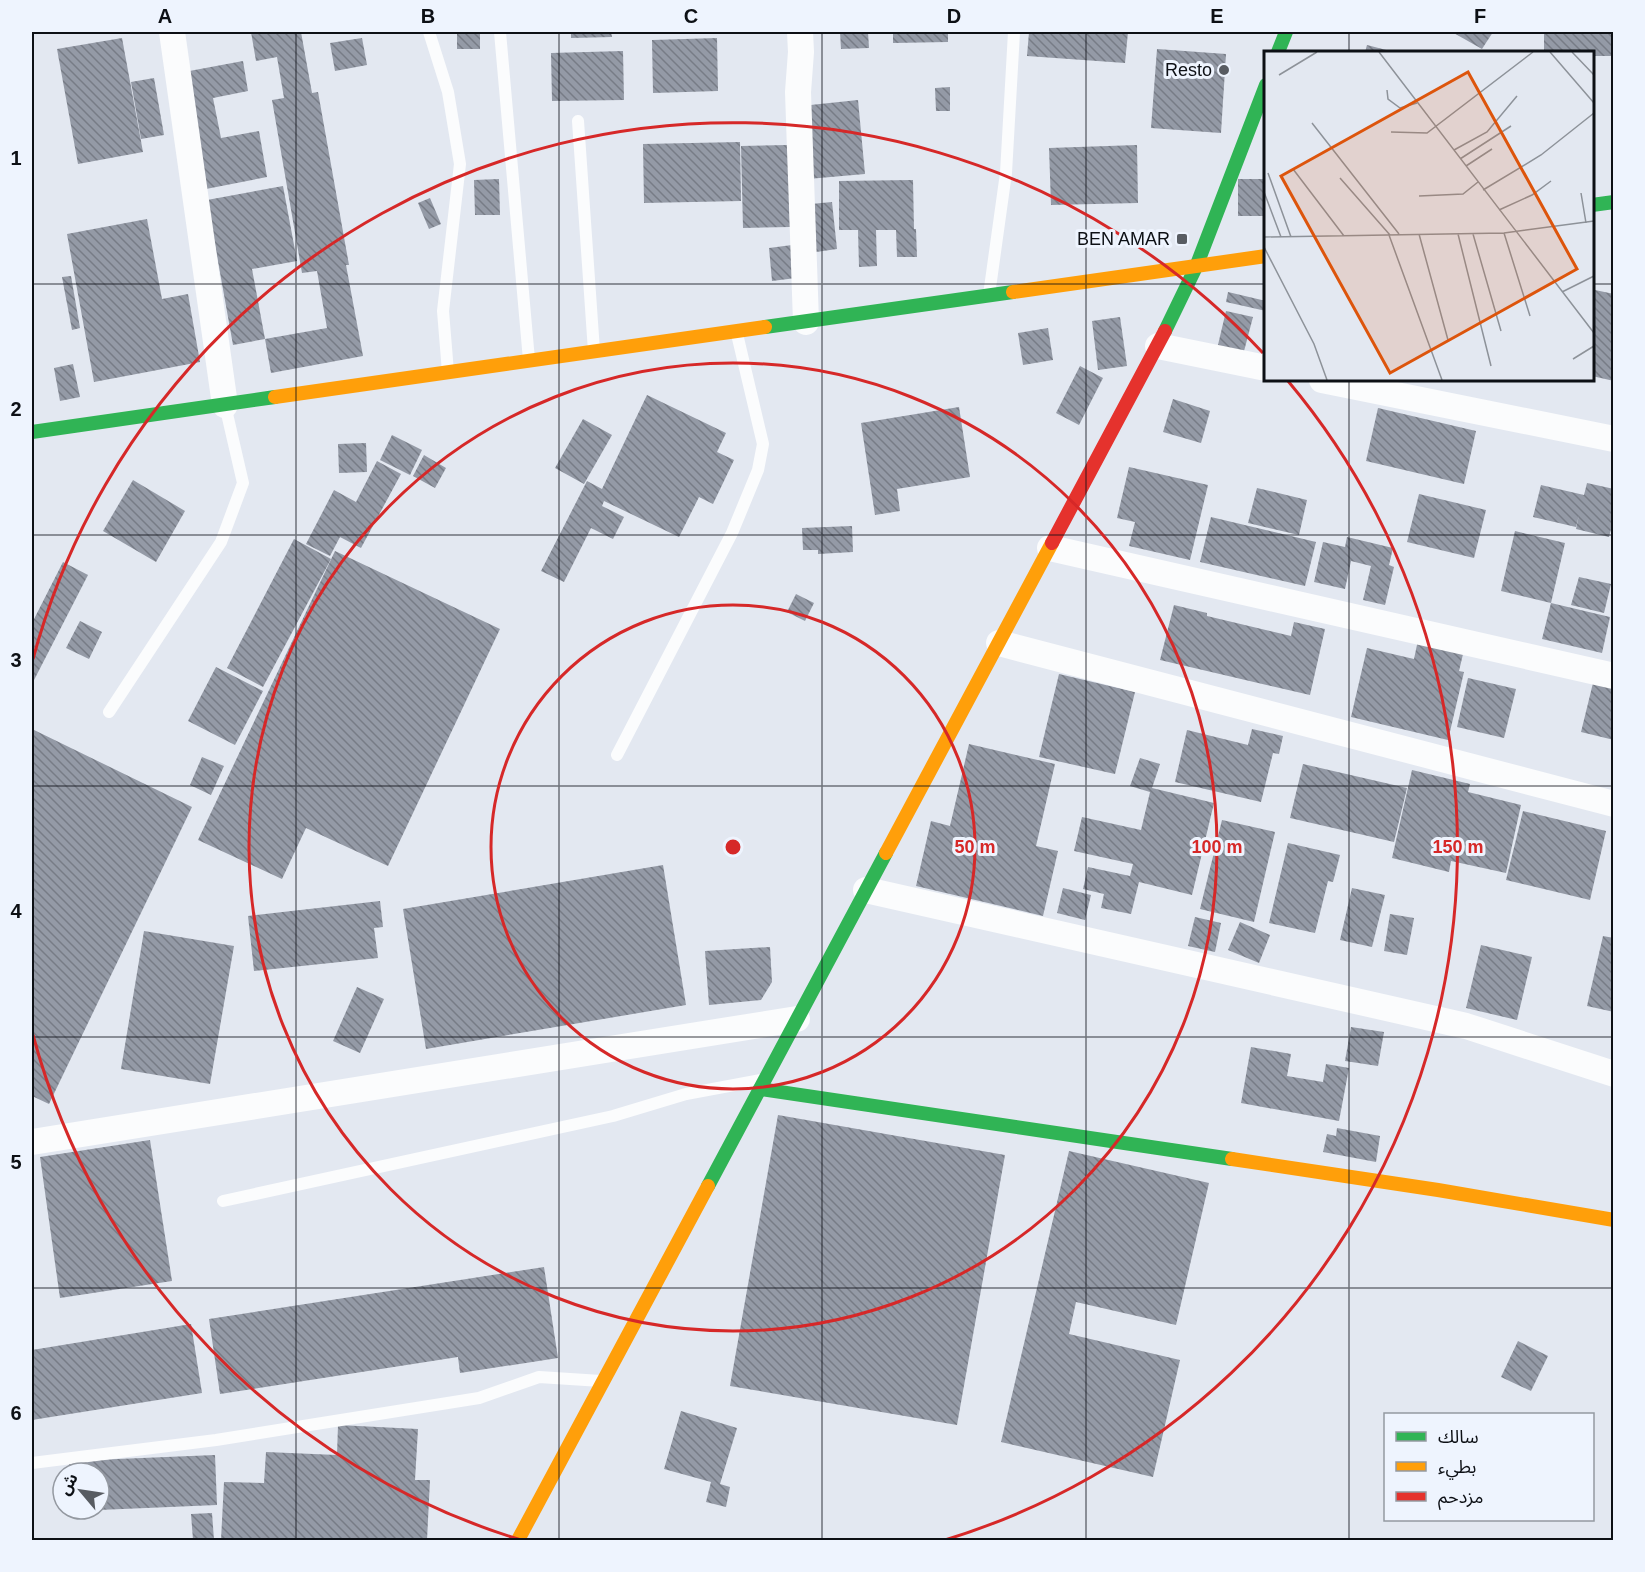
<svg xmlns="http://www.w3.org/2000/svg" width="1645" height="1572" viewBox="0 0 1645 1572" font-family="Helvetica,'Noto Sans Arabic',sans-serif">
<style>
.building{fill:url(#building-back-hatch)}
.lines{fill:none;stroke-linecap:round;stroke-linejoin:round}
.lane{stroke:#fbfcfd;stroke-width:12}
.street{stroke:#fbfcfd;stroke-width:26}
.fast{stroke:#30b455;stroke-width:14}
.slow{stroke:#ff9f0a;stroke-width:14}
.jam{stroke:#e5322d;stroke-width:14}
.grid{fill:none;stroke:#0d1015;stroke-width:1.5;stroke-opacity:0.55}
.ring{fill:none;stroke:#d62828;stroke-width:3}
.poi-dot{fill:#585c62;stroke:#eef4fe;stroke-width:2}
.labels{text-anchor:middle;stroke-width:6;stroke-linejoin:round;paint-order:stroke}
.poi-label{font-size:18px;fill:#0d1015;stroke:#eef4fe;text-anchor:end}
.inset-road{fill:none;stroke:#8d9299;stroke-width:1.5}
.view{fill:#dd550c;fill-opacity:0.15;stroke:#dd550c;stroke-width:3}
.inset-edge{fill:none;stroke:#0d1015;stroke-width:3}
.centre{fill:#d62828;stroke:#eef4fe;stroke-width:3}
.ring-label{font-size:18px;text-anchor:middle;font-weight:bold;fill:#d62828;stroke:#eef4fe;stroke-width:6;stroke-linejoin:round;paint-order:stroke}
.neatline{fill:none;stroke:#0d1015;stroke-width:2}
.grid-label{font-size:20px;text-anchor:middle;font-weight:bold;fill:#0d1015}
</style>
<defs>
<pattern id="building-back-hatch" width="6" height="6" patternUnits="userSpaceOnUse" patternTransform="scale(1.5)"><rect width="6" height="6" fill="#949aa6"/><path d="M-1 5l2 2M0 0l6 6M5-1l2 2" fill="none" stroke="#777c86"/></pattern>
</defs>
<rect width="100%" height="100%" fill="#e3e8f1"/>
<g class="building">
<polygon points="251,32 301,32 312,93 318,92 349,265 346,265 363,356 271,373 265,339 327,328 317,271 302,273 272,100 284,98 277,57 256,61"/>
<rect x="457" y="32" width="23" height="17"/>
<polygon points="571,32 611,32 612,37 571,38"/>
<polygon points="840,32 868,32 869,48 841,49"/>
<polygon points="893,32 948,32 948,42 893,43"/>
<polygon points="1029,32 1128,32 1125,63 1027,56"/>
<polygon points="1452,32 1493,32 1482,49"/>
<polygon points="1544,32 1614,32 1614,56 1592,56 1592,52 1544,52"/>
<polygon points="122,38 143,152 78,164 57,49"/>
<polygon points="362,38 367,65 335,71 330,43"/>
<polygon points="717,38 718,91 653,93 652,40"/>
<polygon points="1367,45 1394,52 1365,52"/>
<polygon points="1157,49 1226,54 1221,133 1151,128"/>
<polygon points="623,51 624,100 552,101 551,53"/>
<polygon points="243,61 248,91 213,98 221,138 259,131 267,177 206,189 184,72"/>
<polygon points="154,78 164,135 141,139 131,82"/>
<polygon points="950,87 950,111 936,111 935,88"/>
<polygon points="858,100 865,174 808,179 801,106"/>
<polygon points="740,142 741,201 644,203 643,144"/>
<polygon points="788,145 790,227 743,228 741,146"/>
<polygon points="1137,145 1138,203 1051,205 1049,148"/>
<polygon points="499,179 500,215 475,215 474,180"/>
<rect x="1238" y="179" width="28" height="37"/>
<polygon points="913,180 914,229 916,229 917,257 897,257 896,230 876,230 877,266 859,267 858,230 839,230 839,181"/>
<polygon points="283,186 297,261 252,269 265,339 233,345 207,200"/>
<polygon points="430,198 441,224 429,229 418,203"/>
<polygon points="832,202 837,249 816,252 811,204"/>
<polygon points="147,219 162,299 188,294 200,362 94,382 67,234"/>
<polygon points="792,245 796,278 772,281 769,248"/>
<polygon points="71,276 80,328 72,330 62,277"/>
<polygon points="1595,290 1614,294 1614,381 1592,376 1592,302"/>
<polygon points="1228,292 1266,301 1266,311 1226,302"/>
<polygon points="1226,311 1253,317 1243,355 1217,349"/>
<polygon points="1120,317 1127,366 1098,370 1092,321"/>
<polygon points="1048,328 1053,360 1023,365 1018,333"/>
<polygon points="73,364 80,397 60,401 54,368"/>
<polygon points="1080,366 1103,378 1079,425 1056,413"/>
<polygon points="647,395 726,433 717,452 734,460 713,504 699,497 679,537 604,501 602,506 624,517 613,539 591,528 564,582 541,571 587,481 602,489"/>
<polygon points="1173,399 1210,411 1201,443 1163,432"/>
<polygon points="959,407 970,477 897,489 900,511 875,515 861,423"/>
<polygon points="1378,408 1476,431 1464,484 1366,461"/>
<polygon points="583,419 612,435 584,484 555,468"/>
<polygon points="392,435 422,450 410,475 380,460"/>
<polygon points="366,443 367,472 339,473 338,444"/>
<polygon points="424,455 446,468 435,488 413,476"/>
<polygon points="377,461 401,474 361,548 340,537 330,556 306,544 334,490 356,502"/>
<polygon points="1129,467 1208,485 1190,560 1129,546 1135,522 1117,518"/>
<polygon points="133,480 185,511 156,562 103,531"/>
<polygon points="1587,483 1614,489 1614,518 1609,537 1576,529 1579,515 1576,527 1533,517 1541,485 1584,495"/>
<polygon points="1257,488 1307,500 1299,535 1248,523"/>
<polygon points="1419,494 1486,510 1474,558 1407,542"/>
<polygon points="1211,517 1316,542 1305,586 1200,562"/>
<polygon points="852,526 853,552 818,554 818,550 803,550 802,528"/>
<polygon points="1515,531 1565,543 1551,603 1501,591"/>
<polygon points="1347,537 1393,548 1389,565 1394,567 1385,605 1363,600 1371,566 1351,561 1345,589 1314,582 1323,542 1345,547"/>
<polygon points="294,539 331,559 263,687 227,668"/>
<polygon points="335,551 500,629 388,866 306,828 282,879 198,840"/>
<polygon points="63,562 88,575 32,684 32,623"/>
<polygon points="1579,577 1611,584 1604,613 1571,605"/>
<polygon points="796,594 814,603 805,621 787,612"/>
<polygon points="1551,603 1610,617 1602,653 1542,639"/>
<polygon points="1174,605 1207,613 1207,616 1291,636 1294,622 1325,629 1310,695 1160,660"/>
<polygon points="80,621 102,632 89,659 66,648"/>
<polygon points="1418,640 1464,650 1459,671 1464,672 1448,740 1351,717 1367,648 1414,659"/>
<polygon points="216,667 263,691 235,745 188,721"/>
<polygon points="1059,674 1135,692 1115,774 1039,757"/>
<polygon points="1468,678 1516,689 1504,738 1457,727"/>
<polygon points="1593,683 1614,688 1614,740 1581,732"/>
<polygon points="32,729 192,807 49,1104 32,1096"/>
<polygon points="1252,729 1283,736 1279,754 1273,753 1261,802 1175,782 1187,730 1248,745"/>
<polygon points="969,744 1055,764 1036,846 1058,851 1043,916 916,886 931,821 950,826"/>
<polygon points="202,757 224,766 211,795 190,785"/>
<polygon points="1140,758 1160,764 1152,788 1214,803 1192,895 1139,882 1131,914 1101,908 1104,894 1083,889 1088,867 1130,876 1133,864 1074,851 1082,817 1141,830 1150,792 1130,786"/>
<polygon points="1303,764 1407,788 1394,842 1290,818"/>
<polygon points="1412,770 1470,784 1468,792 1521,805 1506,873 1451,861 1449,872 1392,858"/>
<polygon points="1523,811 1606,831 1590,900 1506,880"/>
<polygon points="1222,820 1275,832 1254,922 1200,909"/>
<polygon points="1288,843 1340,855 1333,882 1328,881 1315,933 1269,923"/>
<polygon points="663,865 686,1005 426,1049 403,909"/>
<polygon points="1063,888 1091,895 1085,920 1057,913"/>
<polygon points="1352,888 1385,895 1372,947 1340,940"/>
<polygon points="380,901 383,927 374,928 378,958 254,971 248,916"/>
<polygon points="1390,914 1414,918 1407,955 1384,951"/>
<polygon points="1195,917 1221,923 1215,952 1188,946"/>
<polygon points="1240,922 1270,935 1259,963 1228,950"/>
<polygon points="144,931 234,946 210,1084 121,1069"/>
<polygon points="1603,936 1614,938 1614,1012 1587,1006"/>
<polygon points="1481,945 1532,957 1517,1020 1466,1008"/>
<polygon points="770,947 772,982 761,1000 709,1005 705,951"/>
<polygon points="357,987 384,999 360,1053 333,1041"/>
<polygon points="1351,1027 1384,1032 1378,1066 1345,1061"/>
<polygon points="1251,1047 1291,1054 1287,1076 1323,1082 1326,1064 1349,1068 1339,1121 1241,1103"/>
<polygon points="778,1115 1005,1155 957,1425 730,1386"/>
<polygon points="1337,1128 1380,1136 1376,1162 1323,1152 1327,1134 1336,1136"/>
<polygon points="150,1140 172,1281 60,1298 40,1157"/>
<polygon points="1069,1151 1209,1183 1176,1325 1076,1302 1069,1334 1180,1360 1153,1477 1001,1442"/>
<polygon points="544,1267 558,1358 460,1373 458,1357 220,1394 209,1319"/>
<polygon points="191,1324 202,1393 32,1420 32,1350"/>
<polygon points="1518,1341 1548,1356 1531,1391 1501,1377"/>
<polygon points="681,1411 737,1428 720,1484 730,1487 726,1507 706,1502 711,1482 664,1469"/>
<polygon points="338,1425 418,1429 415,1480 430,1480 427,1540 221,1540 224,1482 264,1483 266,1452 337,1455"/>
<polygon points="215,1455 217,1505 99,1510 99,1473 69,1473 69,1461"/>
<polygon points="212,1513 214,1540 193,1540 191,1514"/>
</g>
<g class="lines">
<g class="lane">
<polyline points="429,32 448,92 460,164 443,311 448,372"/>
<polyline points="500,32 529,360"/>
<polyline points="578,121 594,351"/>
<polyline points="989,295 1006,173 1014,32"/>
<polyline points="109,712 221,542 243,483 225,405"/>
<polyline points="617,755 732,533 758,470 763,444 737,334"/>
<polyline points="223,1201 613,1116 686,1094 761,1080"/>
<polyline points="32,1463 216,1440 479,1398 539,1377 601,1381"/>
</g>
<g class="street">
<polyline points="172,32 225,405"/>
<polyline points="800,32 801,52 798,92 806,322"/>
<polyline points="1158,346 1266,368"/>
<polyline points="1322,380 1614,439"/>
<polyline points="1050,548 1614,676"/>
<polyline points="999,643 1614,804"/>
<polyline points="866,890 1466,1026 1614,1074"/>
<polyline points="32,1142 797,1019"/>
</g>
<g class="fast">
<polyline points="1278,52 1286,32"/>
<polyline points="1592,205 1614,202"/>
<polyline points="765,327 1013,292"/>
<polyline points="1165,331 1196,267 1266,85"/>
<polyline points="32,432 275,397"/>
<polyline points="760,1089 1232,1159"/>
<polyline points="708,1186 886,853"/>
</g>
<g class="slow">
<polyline points="1013,292 1266,256"/>
<polyline points="275,397 765,327"/>
<polyline points="886,853 1052,543"/>
<polyline points="1232,1159 1438,1190 1614,1220"/>
<polyline points="518,1540 708,1186"/>
</g>
<polyline class="jam" points="1052,543 1165,331"/>
</g>
<path class="grid" d="M 296,32 L 296,1540M 559,32 L 559,1540M 822,32 L 822,1540M 1086,32 L 1086,1540M 1349,32 L 1349,52M 32,284 L 1266,284M 1592,284 L 1614,284M 1349,380 L 1349,1540M 32,535 L 1614,535M 32,786 L 1614,786M 32,1037 L 1614,1037M 32,1288 L 1614,1288"/>
<g class="ring">
<circle cx="733" cy="847" r="242"/>
<circle cx="733" cy="847" r="484"/>
<path d="M521 1540A725 725 0 0 1 33 1035M33 659A725 725 0 0 1 1263 353M1288 381A725 725 0 0 1 945 1540"/>
</g>
<g class="poi-dot">
<circle cx="1224" cy="70" r="6"/>
<rect x="1176" y="233" width="12" height="12" rx="3"/>
</g>
<g class="labels">
<g class="poi-label">
<text x="1212" y="76">Resto</text>
<text x="1170" y="245">BEN AMAR</text>
</g>
</g>
<g transform="translate(1264 51)">
<rect width="330" height="330" fill="#e3e8f1"/>
<path class="inset-road" d="M 115,1 L 330,282M 286,1 L 330,52M 308,1 L 330,24M 15,24 L 53,1M 123,39 L 124,48 L 136,57 L 153,52M 48,72 L 135,183M 127,81 L 163,82 L 269,1M 190,99 L 223,81 L 253,45M 196,108 L 247,75M 202,115 L 228,98M 29,118 L 80,185M 4,122 L 27,186M 76,127 L 126,184M 219,139 L 277,104 L 330,62M 0,141 L 17,186M 317,142 L 322,172M 155,145 L 199,143 L 214,131M 235,159 L 268,144 L 287,130M 240,182 L 266,265M 155,183 L 184,289M 194,183 L 227,315M 209,183 L 237,280M 125,184 L 178,329M 0,186 L 240,182 L 330,170M 0,196 L 50,293 L 63,329M 298,241 L 330,225M 309,308 L 330,295"/>
<path class="view" d="M 204,21 L 313,218 L 126,322 L 17,125 Z"/>
<rect width="330" height="330" class="inset-edge"/>
</g>
<circle cx="733" cy="847" r="9" class="centre"/>
<g class="ring-label">
<text x="975" y="853">50 m</text>
<text x="1217" y="853">100 m</text>
<text x="1458" y="853">150 m</text>
</g>
<rect width="1645" height="1572" fill="none" stroke="#eef4fe" stroke-width="66"/>
<rect x="1384" y="1413" width="210" height="108" fill="#eef4fe" stroke="#9499a1" stroke-width="1.5"/>
<rect x="1396" y="1432" width="30" height="9" fill="#30b455" stroke="#9499a1" stroke-width="1.5"/>
<text x="1438" y="1443" font-size="18" fill="#0d1015">سالك</text>
<rect x="1396" y="1462" width="30" height="9" fill="#ff9f0a" stroke="#9499a1" stroke-width="1.5"/>
<text x="1438" y="1473" font-size="18" fill="#0d1015">بطيء</text>
<rect x="1396" y="1492" width="30" height="9" fill="#e5322d" stroke="#9499a1" stroke-width="1.5"/>
<text x="1438" y="1503" font-size="18" fill="#0d1015">مزدحم</text>
<g transform="translate(81 1491) rotate(299)"><circle r="28" fill="#eef4fe" stroke="#9499a1" stroke-width="1.5"/>
<path d="M0-4.5L10 22L0 15L-10 22Z" fill="#585c62"/>
<text y="-9" font-size="16" font-weight="bold" text-anchor="middle" fill="#0d1015">ش</text>
</g>
<rect x="33" y="33" width="1579" height="1506" class="neatline"/>
<g class="grid-label">
<text x="165" y="23">A</text>
<text x="428" y="23">B</text>
<text x="691" y="23">C</text>
<text x="954" y="23">D</text>
<text x="1217" y="23">E</text>
<text x="1480" y="23">F</text>
<text x="16" y="165">1</text>
<text x="16" y="416">2</text>
<text x="16" y="667">3</text>
<text x="16" y="918">4</text>
<text x="16" y="1169">5</text>
<text x="16" y="1420">6</text>
</g>
</svg>
